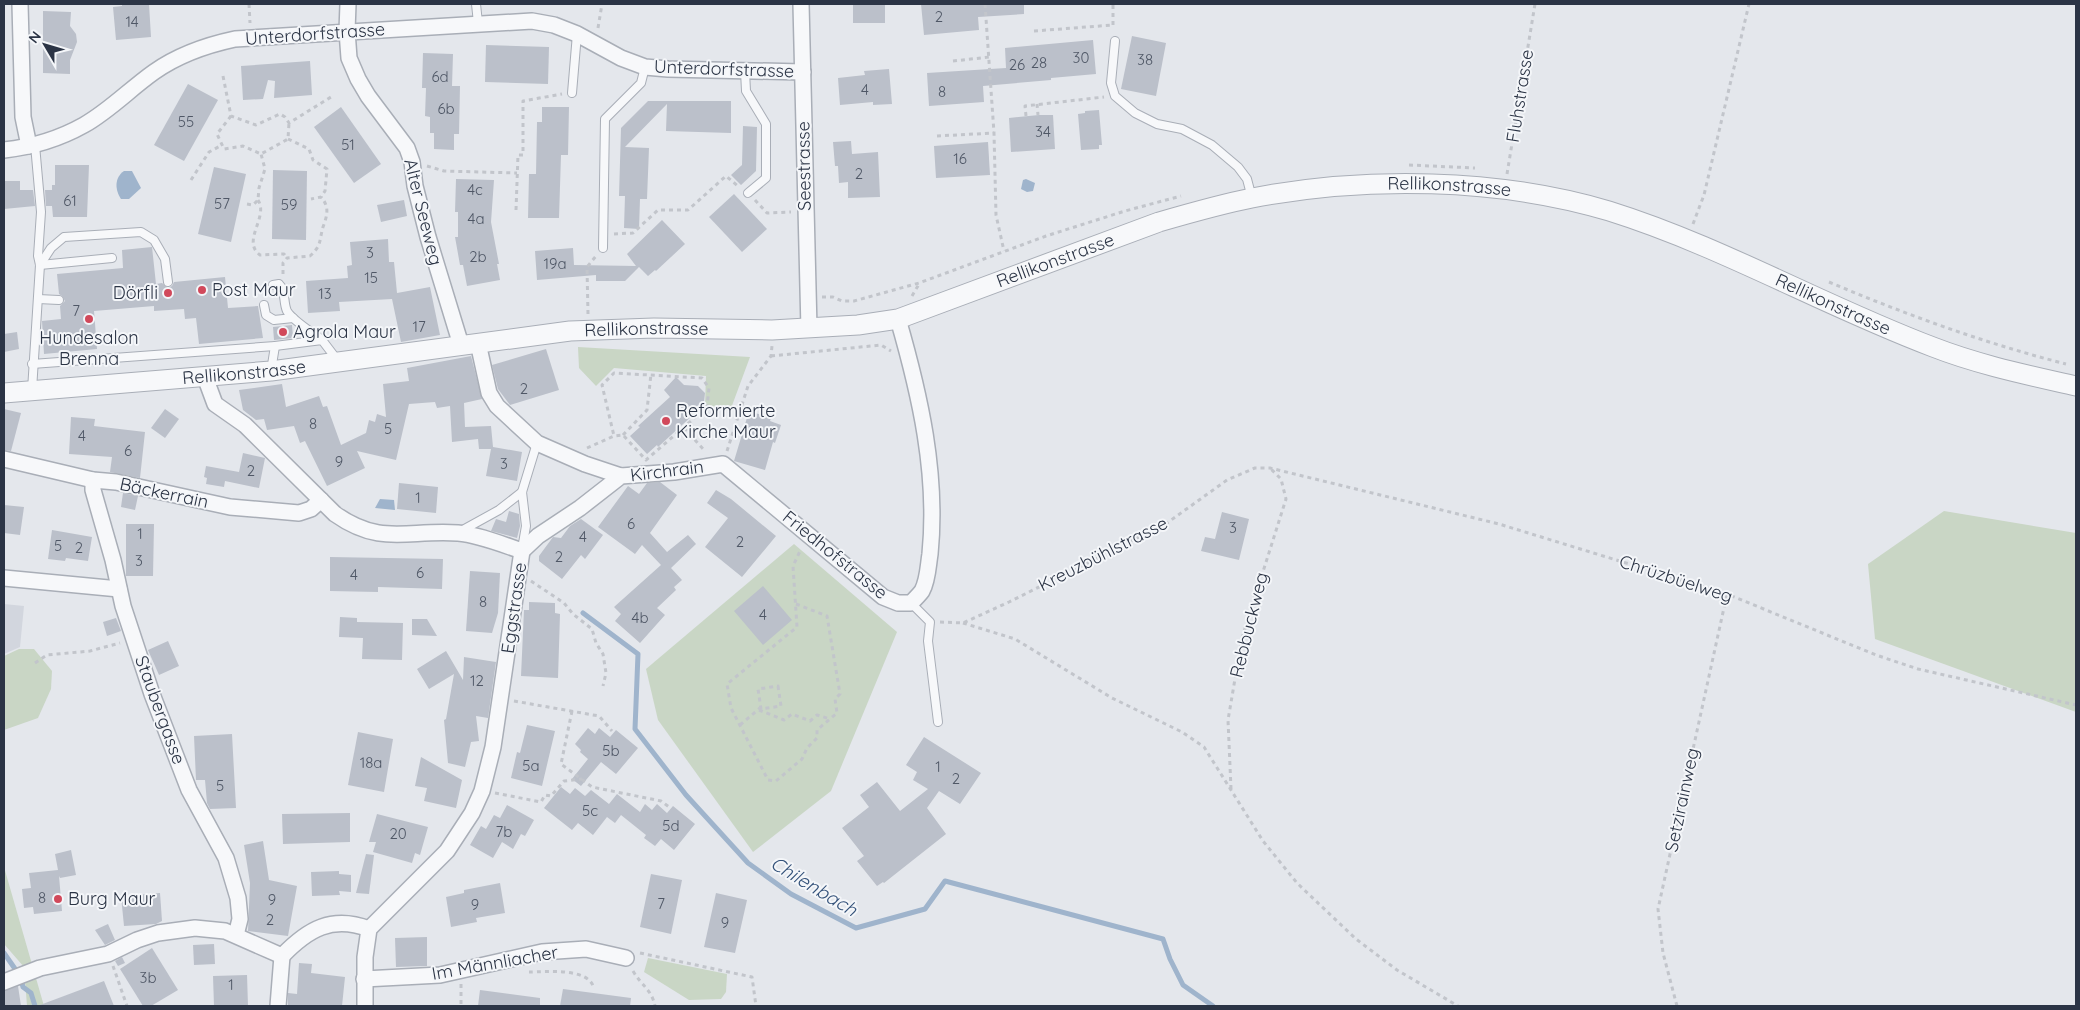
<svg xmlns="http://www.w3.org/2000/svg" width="2080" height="1010" viewBox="0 0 2080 1010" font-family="Quicksand,sans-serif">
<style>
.built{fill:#d2d6de}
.green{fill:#c9d6c5}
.water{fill:#9fb4cc}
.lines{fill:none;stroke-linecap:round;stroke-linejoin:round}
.stream{stroke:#9fb4cc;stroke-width:5}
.building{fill:#bbc0ca}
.service-casing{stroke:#a9aeb7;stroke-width:10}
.minor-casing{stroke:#a9aeb7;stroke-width:18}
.tertiary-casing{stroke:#a9aeb7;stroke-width:21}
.path{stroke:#c2c5cb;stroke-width:3;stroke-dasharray:4 4;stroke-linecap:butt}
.service{stroke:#f7f8fa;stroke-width:8}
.minor{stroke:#f7f8fa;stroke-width:15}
.tertiary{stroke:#f7f8fa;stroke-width:19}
.poi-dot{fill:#d1495b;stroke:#f4f6f9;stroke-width:2}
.labels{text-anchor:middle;stroke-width:4;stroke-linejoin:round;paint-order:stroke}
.number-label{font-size:15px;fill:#4f5766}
.street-label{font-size:18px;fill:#2b3445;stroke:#f4f6f9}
.poi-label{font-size:18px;fill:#2b3445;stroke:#f4f6f9;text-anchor:start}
.water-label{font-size:19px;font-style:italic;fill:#34527a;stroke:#f4f6f9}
</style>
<rect width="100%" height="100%" fill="#e4e7ec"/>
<polygon class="built" points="4,604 24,606 20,647 4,654"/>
<g class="green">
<polygon points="578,347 750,357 730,411 705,406 706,376 614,368 596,386 579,368"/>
<polygon points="1944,511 2076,533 2076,712 1875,639 1868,564"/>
<polygon points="794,544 897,632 831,791 753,852 658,720 646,669"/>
<polygon points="19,649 34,649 52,671 51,689 38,718 4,730 4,656"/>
<polygon points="4,867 44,1006 27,1006 24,967 4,944"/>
<polygon points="648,958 727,974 726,992 721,999 689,1000 644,972"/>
</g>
<g class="water">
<path d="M 124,171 L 132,171 L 141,188 L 129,199 L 121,199 C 115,190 114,178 124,171 Z"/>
<polygon points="1026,179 1035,183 1033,191 1027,192 1021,189 1023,180"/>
<polygon points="380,499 394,500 395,510 375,508"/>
</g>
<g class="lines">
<g class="stream">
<polyline points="583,613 638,654 635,729 686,795 748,863 791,894 856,928 925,909 945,881 1163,939 1170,959 1183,985 1213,1006"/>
<polyline points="4,953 20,976 23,987 31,993 35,1006"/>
</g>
</g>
<g class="building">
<polygon points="122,4 149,4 151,37 116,40 113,7 122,6"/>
<rect x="853" y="4" width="32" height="19"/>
<polygon points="921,4 1024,4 1024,14 978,17 979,30 924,35"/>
<polygon points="43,11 71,12 70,26 76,34 77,42 70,60 70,74 43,73"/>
<polygon points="1132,36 1166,43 1156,96 1121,89"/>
<polygon points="1093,40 1096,74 1051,78 1051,80 983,86 984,102 929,106 927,73 1006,68 1005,48"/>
<polygon points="486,45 549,47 548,84 485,82"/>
<polygon points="423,53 453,54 452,86 460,86 459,134 454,134 454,150 434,149 434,133 430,133 430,117 425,116 426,88 422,88"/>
<polygon points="310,61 312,95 274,98 275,81 268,80 263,99 243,100 241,66"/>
<polygon points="889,69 892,104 873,105 873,102 840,105 838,78 865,75 864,71"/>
<polygon points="188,84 218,100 184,161 154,145"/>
<polygon points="648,101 731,101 731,133 666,131 667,104 625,147 649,148 647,199 640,199 639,229 624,228 625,196 619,196 621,128"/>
<polygon points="341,107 381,164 354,183 314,127"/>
<polygon points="542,107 569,107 568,155 561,155 559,218 528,218 529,174 536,174 537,122 542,122"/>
<polygon points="1099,110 1102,145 1099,145 1099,149 1081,150 1078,114 1085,113 1085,111"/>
<polygon points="1039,115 1053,115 1055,149 1011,152 1009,118"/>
<polygon points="743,126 757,127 756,171 741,185 731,175 742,165"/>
<polygon points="851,141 852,154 878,152 880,197 848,198 848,182 839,183 838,166 835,166 833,142"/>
<polygon points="988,142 990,175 936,178 934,146"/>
<polygon points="55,165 89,165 87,217 53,217 52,206 46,206 45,190 52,190 52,185 55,185"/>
<polygon points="214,167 246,174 231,242 198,234"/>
<polygon points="273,170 307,171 306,240 272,239"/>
<polygon points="456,179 494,180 491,222 499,264 497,264 500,280 467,286 463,265 460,265 455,237 458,237 458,212 455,212"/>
<polygon points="4,181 20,181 20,190 33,190 35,206 4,209"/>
<polygon points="734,194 767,229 742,252 709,217"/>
<polygon points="404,200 407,216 381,222 377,205"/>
<polygon points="662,220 685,244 656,271 655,270 648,276 639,267 625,281 596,281 596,275 537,280 535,251 573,248 574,265 636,266 627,254"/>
<polygon points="388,239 389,262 394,262 397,293 430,287 440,335 401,342 392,299 339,302 340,311 308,313 306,281 348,278 347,266 352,265 350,242"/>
<polygon points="152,247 156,284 162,283 168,288 172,286 174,282 225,277 228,308 258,306 263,338 199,344 196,318 185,319 184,309 154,311 154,306 94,311 97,349 44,354 42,321 61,319 60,306 65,301 62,296 59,294 57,274 123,268 122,250"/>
<polygon points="292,325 293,338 274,340 273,327"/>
<polygon points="17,332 19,349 4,352 4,334"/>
<polygon points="546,349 559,390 510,405 498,389 492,365"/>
<polygon points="471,356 482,399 464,403 465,427 491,426 493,447 522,452 517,481 486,476 491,449 479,449 478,439 452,442 450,406 437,408 435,402 409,404 396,460 357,451 365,468 327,486 305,441 300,443 294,426 267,430 264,419 256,420 243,410 239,390 282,384 286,407 319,396 323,407 327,406 341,445 366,433 369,420 375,422 377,414 386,417 383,384 409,381 407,368"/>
<polygon points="676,377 684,385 698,386 705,393 704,402 692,414 693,415 658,447 657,445 647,454 630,436 640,427 638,426 670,397 664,390"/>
<polygon points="4,409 21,413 11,451 4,450"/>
<polygon points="165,409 179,419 165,438 151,428"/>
<polygon points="749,411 771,418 770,421 781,425 775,443 773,442 765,470 734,461"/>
<polygon points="71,417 95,419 94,426 145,432 140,478 110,472 112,457 69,454"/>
<polygon points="243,453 265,458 259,488 225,481 224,487 206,484 207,478 204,477 206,466 239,472"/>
<polygon points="660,482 677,495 650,533 667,552 688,535 696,544 671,568 682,580 674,587 676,590 657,608 665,615 640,643 615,621 621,614 614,607 661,565 642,545 635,554 598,527 628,486 639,494 647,483"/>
<polygon points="399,483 438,487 436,513 397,509"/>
<polygon points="716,490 731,499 776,536 742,577 705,547 728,518 707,503"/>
<polygon points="123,493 138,496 135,510 121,507"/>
<polygon points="4,505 24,507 20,535 4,533"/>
<polygon points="509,511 519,514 520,526 517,538 491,531 496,519 506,522"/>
<polygon points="1222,512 1249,519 1239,560 1201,551 1205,537 1215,539"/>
<polygon points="581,519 603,535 585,559 581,555 562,579 539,561 539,556 553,537 561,538 570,526"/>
<polygon points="126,524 154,524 153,576 126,576"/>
<polygon points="52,530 92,537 88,561 66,558 65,561 48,559"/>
<polygon points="330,557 443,559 442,589 378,587 378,592 330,591"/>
<polygon points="470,571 500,573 498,613 492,633 466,631"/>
<polygon points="763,586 792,620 763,645 734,611"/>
<polygon points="529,602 555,603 555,613 560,614 558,678 521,676 524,610 529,610"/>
<polygon points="340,617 357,618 357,622 403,623 402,660 362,659 363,638 339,637"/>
<polygon points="116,618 121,631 107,636 103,622"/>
<polygon points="412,619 427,619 437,636 412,635"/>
<polygon points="168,641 179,666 159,675 148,650"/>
<polygon points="446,651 463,680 464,657 496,662 488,718 476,716 479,741 471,742 465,767 448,763 444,720 446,719 454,674 429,689 417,669"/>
<polygon points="527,725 555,731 542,786 511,778 517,752 520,753"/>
<polygon points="588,728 595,734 599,728 610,737 616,730 638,748 616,774 601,762 581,786 572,779 588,759 580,752 581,750 575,744"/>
<polygon points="358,732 393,739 384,792 348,785"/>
<polygon points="232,734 236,808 210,809 207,803 205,780 196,780 194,736"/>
<polygon points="924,737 981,773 960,804 939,791 927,808 946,834 884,883 883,882 877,886 857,861 864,856 842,828 869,807 860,795 877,782 900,811 928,789 913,780 917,772 906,765"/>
<polygon points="421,757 462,780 456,808 424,801 427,788 415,786"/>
<polygon points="561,787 570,794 575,788 585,796 591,790 609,804 617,794 640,812 645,804 652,810 657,804 667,813 673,806 695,824 674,850 661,839 655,846 644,838 646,835 621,815 615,823 607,817 593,835 578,823 572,830 544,808"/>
<polygon points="507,805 534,820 525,836 521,834 513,849 502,842 493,858 470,845 481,826 486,829 494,815 500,818"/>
<polygon points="350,813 350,842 283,844 282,814"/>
<polygon points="377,814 428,827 420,855 415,853 412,863 373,852 376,842 369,842"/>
<polygon points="263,841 269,880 297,886 288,936 248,931 250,883 244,845"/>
<polygon points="71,850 76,875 60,878 59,876 62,911 34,914 33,907 24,908 22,889 31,888 29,873 58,870 55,854"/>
<polygon points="366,854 374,855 369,894 356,893"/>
<polygon points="339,871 339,874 351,875 351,892 339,891 340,895 312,896 311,872"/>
<polygon points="651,874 682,880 671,934 640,927"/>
<polygon points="500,883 505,913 476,918 477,922 451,927 446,897 464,893 464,890"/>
<polygon points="160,893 162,921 156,924 124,926 121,896"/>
<polygon points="716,893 747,900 735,953 704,947"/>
<polygon points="108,924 115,940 105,945 95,930"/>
<polygon points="427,937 427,966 396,967 395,938"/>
<polygon points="214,944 215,964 194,965 193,945"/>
<polygon points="152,948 178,990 151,1006 143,1006 120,969"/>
<polygon points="122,957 125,963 118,966 115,961"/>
<polygon points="299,963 312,964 311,973 345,977 342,1006 288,1006 288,993 297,994"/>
<polygon points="247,975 248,1006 214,1006 213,976"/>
<polygon points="104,981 114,1006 40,1006 40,1005"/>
<polygon points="18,986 21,1006 4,1006 4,991"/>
<polygon points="563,989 631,998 630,1006 560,1006"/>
<polygon points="480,990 540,998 540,1006 478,1006"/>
</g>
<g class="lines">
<defs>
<g id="service">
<polyline points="476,4 478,23"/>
<polyline points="1115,41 1111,83 1115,96 1135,113 1157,124 1182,129 1212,145 1238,167 1247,179 1252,198"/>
<polyline points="745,71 746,91 766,124 766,178 748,193"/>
<polyline points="572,93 577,34"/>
<polyline points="603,248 605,119 641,83 645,67"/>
<polyline points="40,265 51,248 64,237 141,232 154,240 165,259 168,282"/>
<polyline points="40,265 112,258"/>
<path d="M 273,285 L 279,284 C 286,290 283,303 287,311 C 293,321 312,332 322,340"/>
<polyline points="38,299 59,300"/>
<polyline points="264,305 266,315 274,320 293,318"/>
<polyline points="32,364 275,346 322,340 338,361"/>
<polyline points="271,371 275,346"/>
<polyline points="32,390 40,265 38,256 41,212 35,145"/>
<polyline points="461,531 499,510 522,492"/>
<polyline points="522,549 526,526 522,492 537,443"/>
<polyline points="911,603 930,622 928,641 938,722"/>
</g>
<g id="minor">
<polyline points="20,4 23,117 29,146"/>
<polyline points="348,4 347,31 349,58 358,79 368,96 407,148 412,162 415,186 428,237 461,345"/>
<polyline points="801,4 809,329"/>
<path d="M 4,150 C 32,147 59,139 84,125 C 109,111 130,89 154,72 C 178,55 207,45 235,39 L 532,21 L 554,25 L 577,34 L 621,58 L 645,67 L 668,69 L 803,72"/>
<polyline points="478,343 489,393 497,406 537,443 585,464 621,476"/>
<path d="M 205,377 L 215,404 L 245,425 L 335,514 C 382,547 408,529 458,533 C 480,535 501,544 522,551"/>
<polyline points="4,459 93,480 116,482 230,507 299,513 311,509 321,500"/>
<polyline points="93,480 93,490 113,560 123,606 152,694 189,790 226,858 238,898 240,919 236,935"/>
<path d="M 522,551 L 538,536 L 580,508 L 621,476 L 674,472 L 723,464 L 883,597 L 898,603 L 911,603 C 915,599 919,595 922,591 C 928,580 928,566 930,554 C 938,474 920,395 898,319"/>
<polyline points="4,578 119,589"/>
<path d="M 282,956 C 308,929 332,915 369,929"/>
<polyline points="364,979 440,975 542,952 586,949 626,958"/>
<polyline points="4,982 40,968 108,954 137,940 158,933 195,928 225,931 282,956"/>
<polyline points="278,1006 282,956"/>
<polyline points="365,1006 365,957 369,929 447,851 472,813 482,791 493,747 522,551"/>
</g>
<g id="tertiary">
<path id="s1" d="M 4,393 L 271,371 L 570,331 L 654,328 L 772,330 L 858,325 L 898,319 L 1159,222 C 1190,213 1221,204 1252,198 C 1365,176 1499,178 1609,211 C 1721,246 1824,306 1933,347 C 1979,365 2028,375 2076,386"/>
</g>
</defs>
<use href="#service" class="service-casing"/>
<use href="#minor" class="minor-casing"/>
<use href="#tertiary" class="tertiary-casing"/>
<g class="path">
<polyline points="249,4 250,23"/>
<polyline points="985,4 994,133 996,215 1004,251"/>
<polyline points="1113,25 1113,4"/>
<polyline points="598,28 602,4"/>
<polyline points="1034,31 1113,25"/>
<polyline points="953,61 990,57"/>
<polyline points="223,76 231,116 256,125 280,114 285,117 289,123 331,97"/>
<polyline points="1037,104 1038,115"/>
<polyline points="231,116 217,134 224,149 243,146 261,154 288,139 289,123"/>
<polyline points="1026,116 1025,106 1104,97"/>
<polyline points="937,136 994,133"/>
<polyline points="288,139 309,149 313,160 327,169 325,191 321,197 311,199"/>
<polyline points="1409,165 1475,168"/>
<polyline points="427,166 444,171 517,173"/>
<polyline points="1507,174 1535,4"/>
<polyline points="191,180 209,152 222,145"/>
<path d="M 258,200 C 269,217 241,241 260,255 L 284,254 L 287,258"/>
<polyline points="755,200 767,213 791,212"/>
<polyline points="247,204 253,205 258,200 259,188 265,169 261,154"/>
<polyline points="516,210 518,155 523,155 523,101 562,94"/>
<polyline points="1693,224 1704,195 1749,4"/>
<polyline points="614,234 633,233 658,210 688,210 726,176 739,187"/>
<path d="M 283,274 L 283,263 L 287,258 L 310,256 C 322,245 319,241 323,227 C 327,216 330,207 321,197"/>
<path d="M 1829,282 C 1907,315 1984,343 2066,364"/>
<polyline points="912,296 919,284"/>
<polyline points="822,297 833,297 842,301 854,301 919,283 1046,236 1125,211 1181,196"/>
<polyline points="588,314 587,267 596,256"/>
<polyline points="771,356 881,345 891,351"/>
<polyline points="684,428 705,451"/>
<polyline points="623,435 647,410 651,374"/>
<polyline points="587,448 614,436 623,435 646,460 707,407 709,388 702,378 614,373 602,385 614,436"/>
<polyline points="727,451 748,386 771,356 772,346"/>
<polyline points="531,581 564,603 573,614 592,629 596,643 603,654 606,673 603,686"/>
<polyline points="796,604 827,616 840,694 835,699 837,713 817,730 817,738 807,748 802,759 776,781 768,780 731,708 727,684 797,627 793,566 801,549"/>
<polyline points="940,622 963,623 1009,602 1167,523 1227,480 1255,468 1270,468 1499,524 1727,594 1876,655 1918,669 2076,705"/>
<polyline points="963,623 1015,639 1112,698 1182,732 1204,747 1263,841 1297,883 1356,939 1397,970 1458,1006"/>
<polyline points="35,663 47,655 90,651 120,643"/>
<polygon points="778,686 781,706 761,709 758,689"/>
<polyline points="514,701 599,716 612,731"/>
<polyline points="759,710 784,720 792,714 810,721 817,715 830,719"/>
<polyline points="572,711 561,764 592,787 661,801 669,807"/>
<polyline points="740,725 760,708"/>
<polyline points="1231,789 1228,720 1242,638 1286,499 1281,479 1270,468"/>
<polyline points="495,793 541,802 545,795 551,796 564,781 582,779"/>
<polyline points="640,953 752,977 756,1006"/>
<polyline points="113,966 127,1006"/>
<path d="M 633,971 C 641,985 652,990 655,1006"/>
<path d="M 529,972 C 546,972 590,967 594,989"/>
<polyline points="461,984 461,1006"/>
<polyline points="1677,1006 1663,953 1658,909 1727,594"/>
</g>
<use href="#service" class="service"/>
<use href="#minor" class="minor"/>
<use href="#tertiary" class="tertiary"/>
</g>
<g class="poi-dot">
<circle cx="202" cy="290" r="5"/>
<circle cx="168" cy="293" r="5"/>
<circle cx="89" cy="319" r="5"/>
<circle cx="283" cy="332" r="5"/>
<circle cx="666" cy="421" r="5"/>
<circle cx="58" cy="899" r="5"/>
</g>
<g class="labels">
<g class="number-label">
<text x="939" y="22">2</text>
<text x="132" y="27">14</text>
<text x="1081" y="63">30</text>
<text x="1145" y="65">38</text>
<text x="1039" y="68">28</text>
<text x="1017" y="70">26</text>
<text x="440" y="82">6d</text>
<text x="865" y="95">4</text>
<text x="942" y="97">8</text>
<text x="446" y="114">6b</text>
<text x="186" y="127">55</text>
<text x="1043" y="137">34</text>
<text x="348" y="150">51</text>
<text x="960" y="164">16</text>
<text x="859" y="179">2</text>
<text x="475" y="195">4c</text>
<text x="70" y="206">61</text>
<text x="222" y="209">57</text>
<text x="289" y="210">59</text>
<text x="476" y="224">4a</text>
<text x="370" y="258">3</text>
<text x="478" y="262">2b</text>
<text x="555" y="269">19a</text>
<text x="371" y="283">15</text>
<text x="325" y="299">13</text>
<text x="76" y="316">7</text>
<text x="419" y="332">17</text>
<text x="524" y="394">2</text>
<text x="313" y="429">8</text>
<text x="388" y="434">5</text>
<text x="82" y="441">4</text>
<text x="128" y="456">6</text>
<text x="339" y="467">9</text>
<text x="504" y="469">3</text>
<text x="251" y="476">2</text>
<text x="418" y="503">1</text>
<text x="631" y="529">6</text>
<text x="1233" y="533">3</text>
<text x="140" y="539">1</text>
<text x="583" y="542">4</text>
<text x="740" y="547">2</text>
<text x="58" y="551">5</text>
<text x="79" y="553">2</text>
<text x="559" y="562">2</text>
<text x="139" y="566">3</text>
<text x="420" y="578">6</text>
<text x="354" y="580">4</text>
<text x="483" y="607">8</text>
<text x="763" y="620">4</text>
<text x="640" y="623">4b</text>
<text x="477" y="686">12</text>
<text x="611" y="756">5b</text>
<text x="371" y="768">18a</text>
<text x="531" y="771">5a</text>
<text x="938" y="772">1</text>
<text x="956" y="784">2</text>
<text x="220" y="791">5</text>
<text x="590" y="816">5c</text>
<text x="671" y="831">5d</text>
<text x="504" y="837">7b</text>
<text x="398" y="839">20</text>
<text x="42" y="903">8</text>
<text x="272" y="905">9</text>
<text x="661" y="909">7</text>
<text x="475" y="910">9</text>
<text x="270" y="925">2</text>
<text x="725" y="928">9</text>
<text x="148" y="983">3b</text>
<text x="231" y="990">1</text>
</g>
<g class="street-label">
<text transform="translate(315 34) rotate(-4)" y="6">Unterdorfstrasse</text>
<text transform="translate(724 69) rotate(2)" y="6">Unterdorfstrasse</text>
<text transform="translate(1520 96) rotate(-81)" y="6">Fluhstrasse</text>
<text transform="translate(804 166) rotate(-91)" y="6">Seestrasse</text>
<text dy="6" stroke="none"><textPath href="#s1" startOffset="1471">Rellikonstrasse</textPath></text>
<text transform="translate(423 212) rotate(76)" y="6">Alter Seeweg</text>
<text dy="6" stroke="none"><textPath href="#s1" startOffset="1066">Rellikonstrasse</textPath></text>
<text dy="6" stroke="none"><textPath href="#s1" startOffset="1876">Rellikonstrasse</textPath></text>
<text dy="6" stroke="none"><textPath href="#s1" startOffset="646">Rellikonstrasse</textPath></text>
<text dy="6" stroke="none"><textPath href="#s1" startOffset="241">Rellikonstrasse</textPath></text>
<text transform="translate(667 471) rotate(-7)" y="6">Kirchrain</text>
<text transform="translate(164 493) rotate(12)" y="6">Bäckerrain</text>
<text transform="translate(1103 554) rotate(-27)" y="6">Kreuzbühlstrasse</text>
<text transform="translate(835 555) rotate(39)" y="6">Friedhofstrasse</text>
<text transform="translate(1676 579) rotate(18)" y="6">Chrüzbüelweg</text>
<text transform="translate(514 608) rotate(-82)" y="6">Eggstrasse</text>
<text transform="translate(1249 625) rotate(-76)" y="6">Rebbuckweg</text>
<text transform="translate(160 710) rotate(70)" y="6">Staubergasse</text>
<text transform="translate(1682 800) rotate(-78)" y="6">Setzirainweg</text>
<text transform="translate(495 963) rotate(-10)" y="6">Im Männliacher</text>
</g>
<g class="poi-label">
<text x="212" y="296">Post Maur</text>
<text x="158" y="299" text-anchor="end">Dörfli</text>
<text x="293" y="338">Agrola Maur</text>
<text x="89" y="344" text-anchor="middle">Hundesalon<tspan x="89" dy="21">Brenna</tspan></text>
<text x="676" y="417">Reformierte<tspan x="676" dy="21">Kirche Maur</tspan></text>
<text x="68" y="905">Burg Maur</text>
</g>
<g class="water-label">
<text transform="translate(814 886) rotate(31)" y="7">Chilenbach</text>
</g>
</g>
<rect width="2080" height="1010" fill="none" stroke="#2b3445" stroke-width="10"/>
<g transform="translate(45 45) rotate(308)" stroke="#f4f6f9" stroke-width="4" paint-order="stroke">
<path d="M0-4L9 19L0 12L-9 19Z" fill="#2b3445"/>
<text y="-8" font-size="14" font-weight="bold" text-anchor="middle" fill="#2b3445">N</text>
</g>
</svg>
